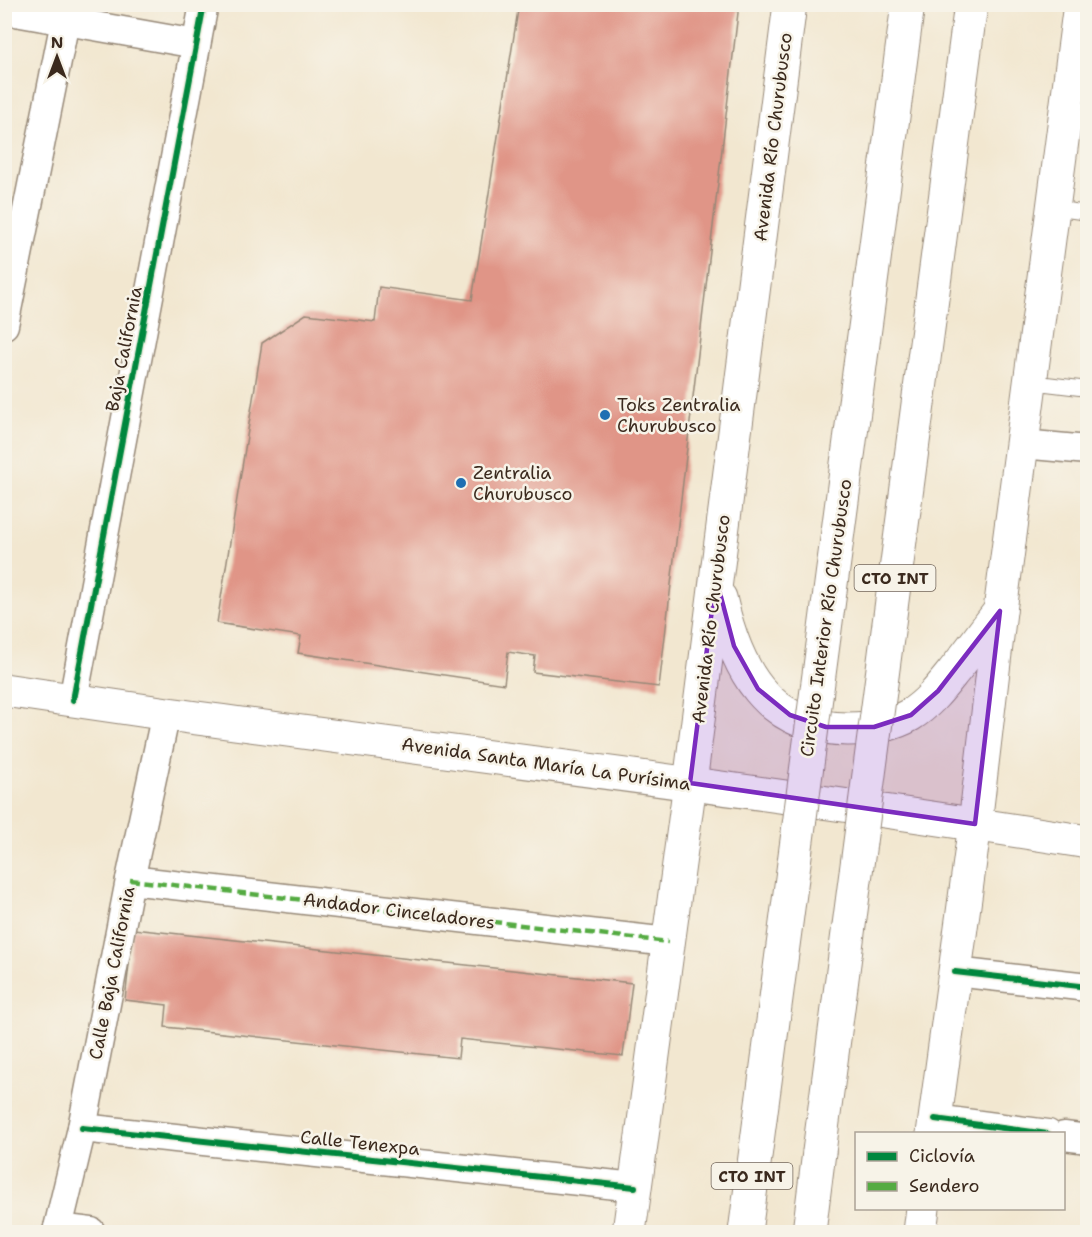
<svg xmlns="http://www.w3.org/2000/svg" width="1092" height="1237" viewBox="0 0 1092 1237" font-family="'Shantell Sans',sans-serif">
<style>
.building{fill:#e09587}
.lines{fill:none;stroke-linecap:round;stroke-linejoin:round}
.lane-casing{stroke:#968877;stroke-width:16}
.street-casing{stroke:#968877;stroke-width:31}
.secondary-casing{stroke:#968877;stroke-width:35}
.primary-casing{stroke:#968877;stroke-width:35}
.highway-casing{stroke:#968877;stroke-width:35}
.lane{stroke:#fff;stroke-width:14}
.street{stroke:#fff;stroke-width:28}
.secondary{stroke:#fff;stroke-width:33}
.primary{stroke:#fff;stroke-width:33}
.highway{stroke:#fff;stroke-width:33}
.highway-bridge-casing{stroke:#968877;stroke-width:35;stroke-linecap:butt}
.highway-bridge{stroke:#fff;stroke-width:33}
.quiet{stroke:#55ab43;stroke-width:4.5;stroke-dasharray:9 4.5;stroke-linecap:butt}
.cycleway-casing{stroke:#f7f3e8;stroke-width:10}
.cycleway{stroke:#00873e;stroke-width:6}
.marked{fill:#7b2cbf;fill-opacity:0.2;stroke:#7b2cbf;stroke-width:4.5;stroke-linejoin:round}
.poi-dot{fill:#1f6fb2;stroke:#f7f3e8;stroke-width:2}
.labels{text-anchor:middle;stroke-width:5;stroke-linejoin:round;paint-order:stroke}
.shield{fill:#f7f3e8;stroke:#73665b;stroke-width:1.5}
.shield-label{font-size:16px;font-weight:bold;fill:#3b2a1e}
.street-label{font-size:18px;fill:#3b2a1e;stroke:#f7f3e8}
.poi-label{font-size:18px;fill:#3b2a1e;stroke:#f7f3e8;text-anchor:start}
</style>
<rect width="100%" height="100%" fill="#f7f3e8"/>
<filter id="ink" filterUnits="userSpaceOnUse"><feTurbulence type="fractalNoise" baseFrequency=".0167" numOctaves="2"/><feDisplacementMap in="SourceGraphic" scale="12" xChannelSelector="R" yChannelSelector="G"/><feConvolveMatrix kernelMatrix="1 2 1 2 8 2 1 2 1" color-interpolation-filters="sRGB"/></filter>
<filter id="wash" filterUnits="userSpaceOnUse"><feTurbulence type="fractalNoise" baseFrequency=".008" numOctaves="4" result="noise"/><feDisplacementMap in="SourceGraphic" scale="24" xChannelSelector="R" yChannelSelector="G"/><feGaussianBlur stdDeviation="1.35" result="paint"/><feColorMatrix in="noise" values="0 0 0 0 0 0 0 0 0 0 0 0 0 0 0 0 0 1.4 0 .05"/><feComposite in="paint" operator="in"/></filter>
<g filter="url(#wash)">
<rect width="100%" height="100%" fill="#f2e7d0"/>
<g id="blocks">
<g class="building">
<polygon points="519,4 739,4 659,687 533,672 535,656 508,652 504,684 298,653 301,636 217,623 262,343 306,314 375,322 379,287 472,300"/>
<polygon points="133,929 632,983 623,1056 460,1039 458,1058 165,1027 167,1005 125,1000"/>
</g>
</g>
</g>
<g filter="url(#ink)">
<use href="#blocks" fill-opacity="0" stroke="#968877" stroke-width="1.5"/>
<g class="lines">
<defs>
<g id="lane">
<polyline points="1052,208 1088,213"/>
<polyline points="1030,382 1088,389"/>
</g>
<g id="street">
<polyline points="4,10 196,44"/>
<polyline points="4,325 65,21"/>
<polyline points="1022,444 1088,450"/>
<polyline points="73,700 204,4"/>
<polyline points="130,880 668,942"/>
<polyline points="955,972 1088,987"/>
<polyline points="935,1119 1048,1134"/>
<polyline points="82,1128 635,1187"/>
<polyline points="1064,1136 1088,1139"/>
<polyline points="58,1228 91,1232"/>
<polyline points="57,1232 82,1128 130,880 166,713"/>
</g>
<g id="secondary">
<path d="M 720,598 C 736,668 766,729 848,729 C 870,729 891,726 910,715 C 930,703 944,683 958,666 C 972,648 986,629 1000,611"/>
<polyline points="933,1134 975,824 1000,611 1080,4"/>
<polyline points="629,1232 690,783 790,4"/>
<polyline points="920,1232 923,1208"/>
</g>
<path id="primary" d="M 4,690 C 59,698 113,706 168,714 C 474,756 782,793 1088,842"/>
<g id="highway">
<polyline points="745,1232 760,1119"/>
<polyline points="809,1232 819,1152"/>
</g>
</defs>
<use href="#lane" class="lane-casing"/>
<use href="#street" class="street-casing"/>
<use href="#secondary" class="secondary-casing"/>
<use href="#primary" class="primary-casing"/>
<use href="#highway" class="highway-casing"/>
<use href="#lane" class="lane"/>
<use href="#street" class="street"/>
<use href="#secondary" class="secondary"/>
<use href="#primary" class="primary"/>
<use href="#highway" class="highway"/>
<defs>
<g id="highway-bridge">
<polyline points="760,1119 908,4"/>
<polyline points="819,1152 971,4"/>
</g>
</defs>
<use href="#highway-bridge" class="highway-bridge-casing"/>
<use href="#highway-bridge" class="highway-bridge"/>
<polyline class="quiet" points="130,880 668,942"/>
<defs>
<g id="cycleway">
<polyline points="73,700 204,4"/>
<polyline points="955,972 1088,987"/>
<polyline points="935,1119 1048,1134"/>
<polyline points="82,1128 635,1187"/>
</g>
</defs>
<use href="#cycleway" class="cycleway-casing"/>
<use href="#cycleway" class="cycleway"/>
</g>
</g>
<path class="marked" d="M 716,578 L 734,646 L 758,689 L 790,715 L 826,727 L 874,727 L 911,715 L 938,691 L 1000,611 L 975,824 L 690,783 Z"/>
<g class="poi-dot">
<circle cx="605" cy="415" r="6"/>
<circle cx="461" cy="483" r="6"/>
</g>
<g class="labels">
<g class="shield">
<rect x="854.5" y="565" width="81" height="26" rx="4.5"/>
<rect x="711.5" y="1163" width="81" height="26" rx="4.5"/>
</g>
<g class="shield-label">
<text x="895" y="584">CTO INT</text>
<text x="752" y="1182">CTO INT</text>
</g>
<g class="street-label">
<text transform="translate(773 137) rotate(-83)" y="6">Avenida Río Churubusco</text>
<text transform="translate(124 349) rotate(-79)" y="6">Baja California</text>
<text transform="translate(826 618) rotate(-82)" y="6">Circuito Interior Río Churubusco</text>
<text transform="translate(711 619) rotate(-83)" y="6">Avenida Río Churubusco</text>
<text transform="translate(546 764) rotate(8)" y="6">Avenida Santa María La Purísima</text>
<text transform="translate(399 911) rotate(7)" y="6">Andador Cinceladores</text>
<text transform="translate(112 973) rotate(-79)" y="6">Calle Baja California</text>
<text transform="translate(360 1143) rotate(6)" y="6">Calle Tenexpa</text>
</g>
<g class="poi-label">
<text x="617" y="411">Toks Zentralia<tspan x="617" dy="21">Churubusco</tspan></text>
<text x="473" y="479">Zentralia<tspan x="473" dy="21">Churubusco</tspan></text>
</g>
</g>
<rect width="1092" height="1237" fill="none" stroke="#f7f3e8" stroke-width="24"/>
<rect x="855" y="1132" width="210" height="78" fill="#f7f3e8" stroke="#aca397" stroke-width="1.5"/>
<rect x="867" y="1152" width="30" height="9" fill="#00873e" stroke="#aca397" stroke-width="1.5"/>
<text x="909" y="1162" font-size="18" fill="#3b2a1e">Ciclovía</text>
<rect x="867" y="1182" width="30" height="9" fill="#55ab43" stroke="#aca397" stroke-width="1.5"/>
<text x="909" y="1192" font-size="18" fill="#3b2a1e">Sendero</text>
<g transform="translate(57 57)" stroke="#f7f3e8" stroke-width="4.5" paint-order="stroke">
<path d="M0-4.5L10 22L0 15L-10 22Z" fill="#3b2a1e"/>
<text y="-9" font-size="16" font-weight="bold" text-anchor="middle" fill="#3b2a1e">N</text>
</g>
</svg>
